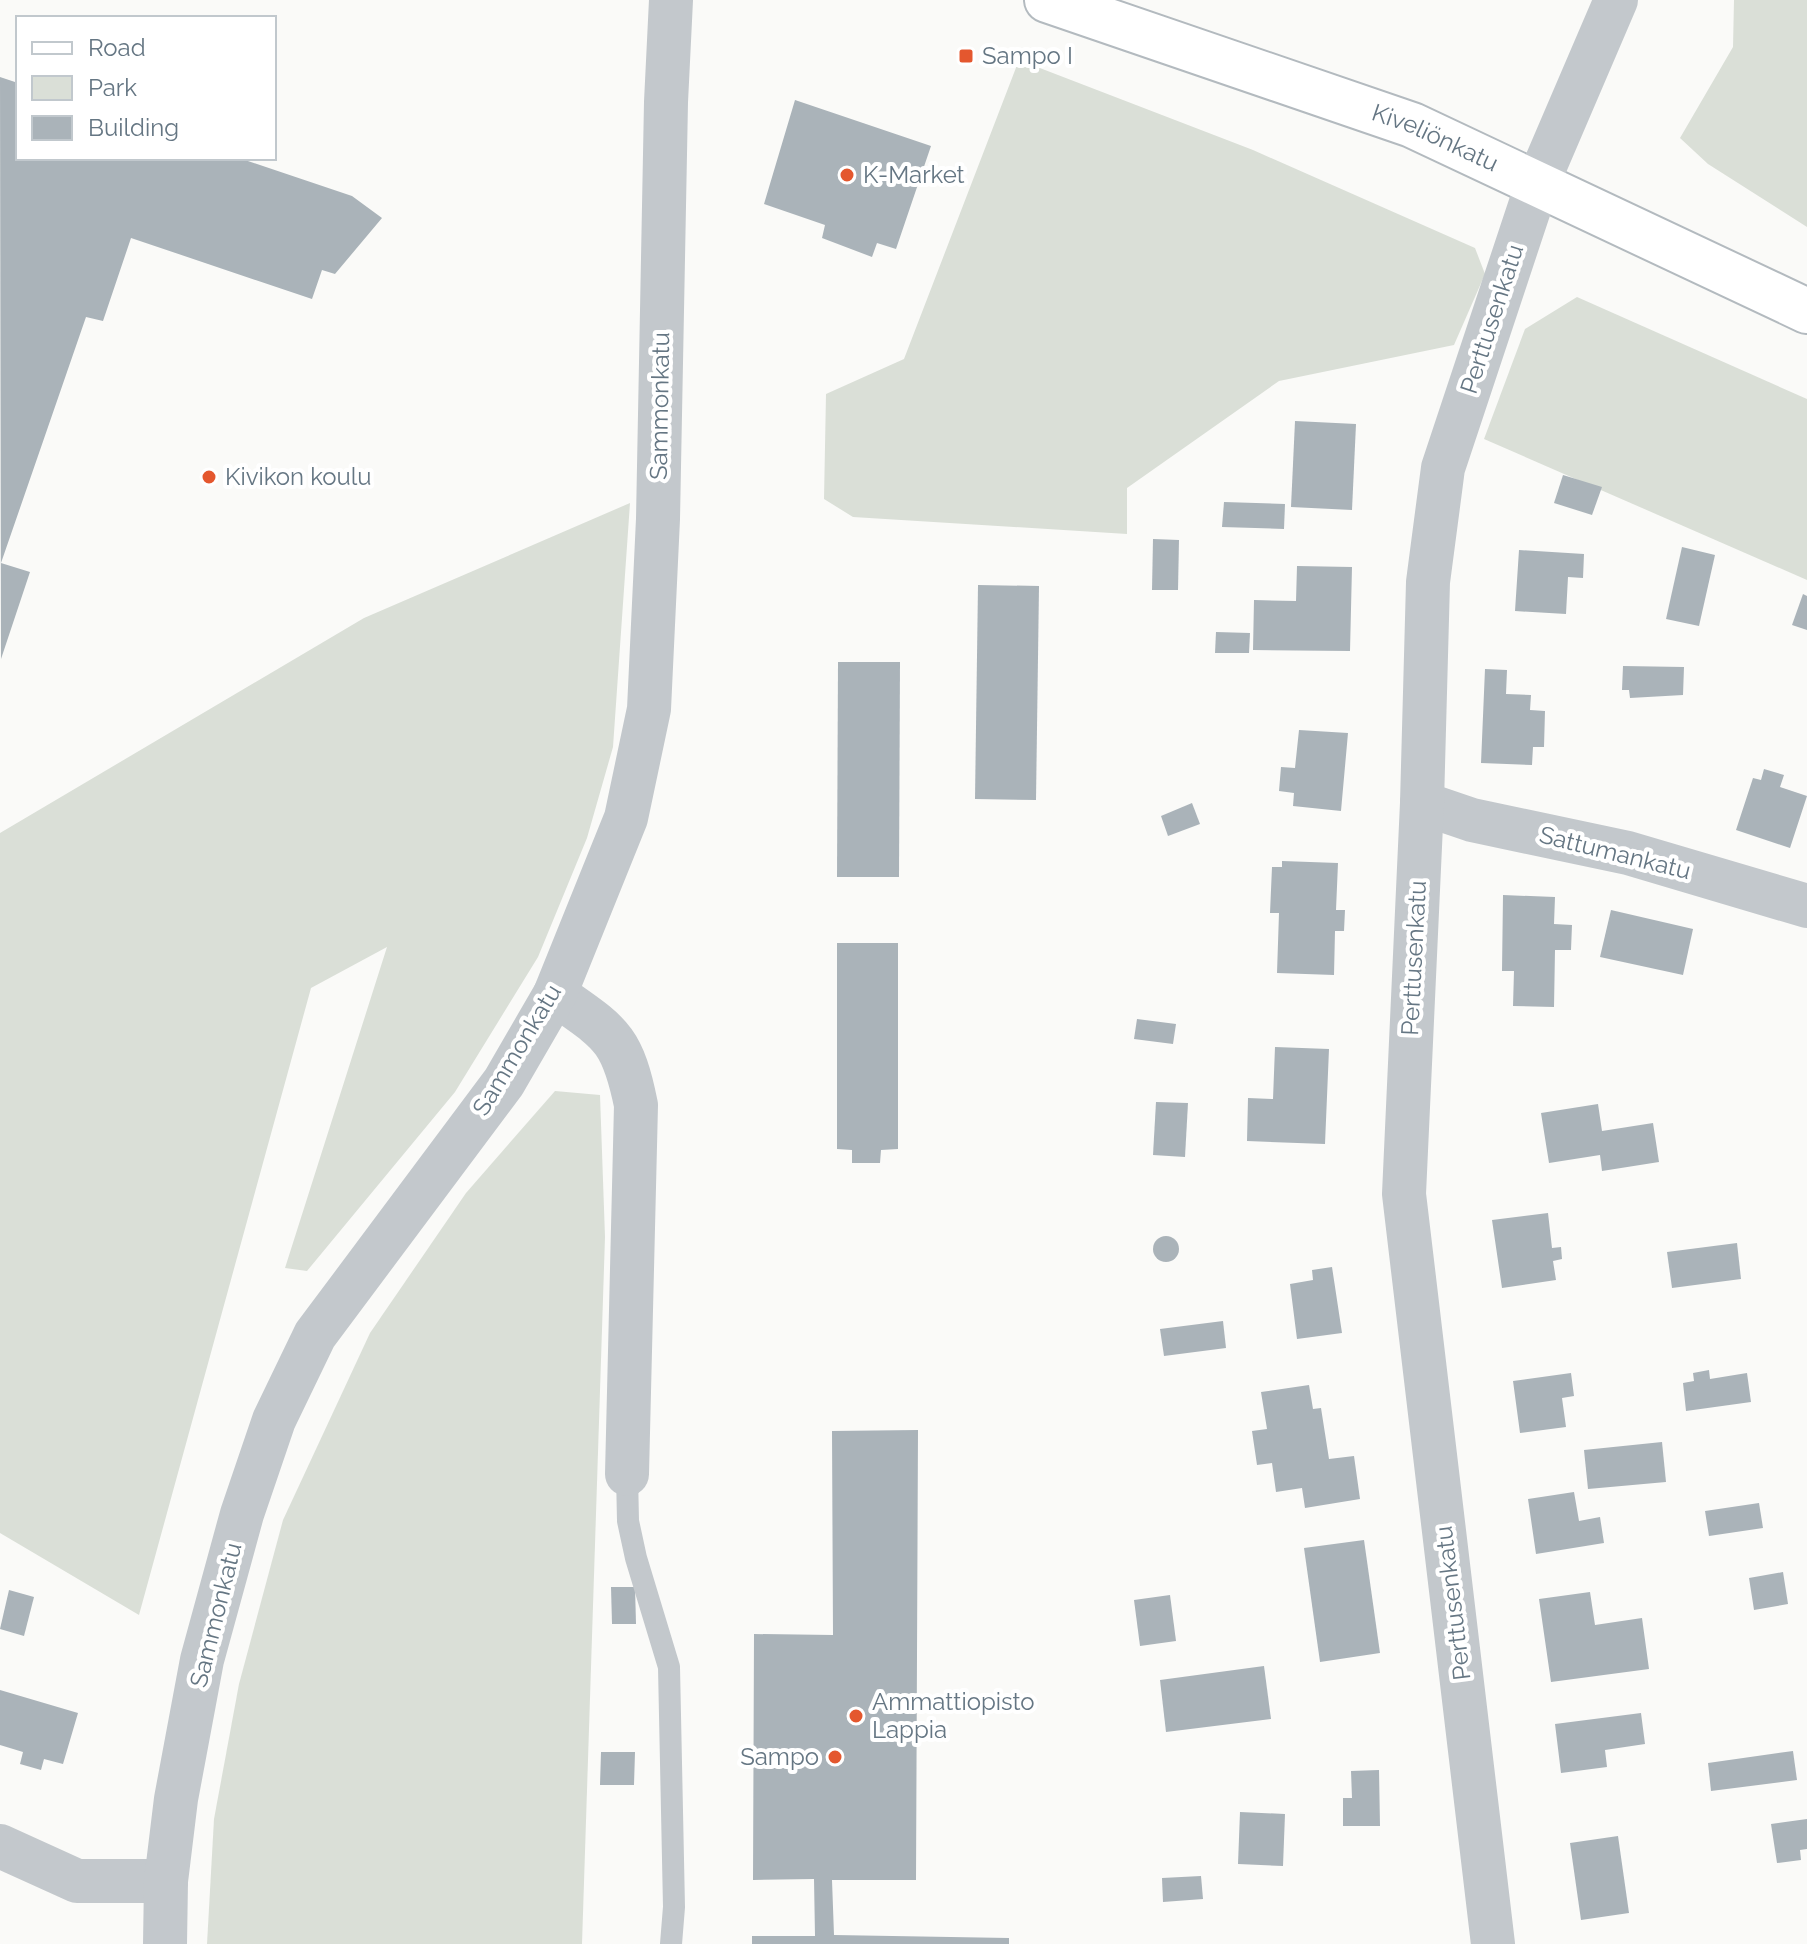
<svg xmlns="http://www.w3.org/2000/svg" width="1807" height="1944" viewBox="0 0 1807 1944" font-family="Raleway,sans-serif">
<style>
.green{fill:#dadfd7}
.building{fill:#aab3b9}
.lines{fill:none;stroke-linecap:round;stroke-linejoin:round}
.secondary-casing{stroke:#b3babf;stroke-width:48}
.service{stroke:#c3c8cc;stroke-width:22}
.minor{stroke:#c3c8cc;stroke-width:44}
.secondary{stroke:#fff;stroke-width:44}
.poi-dot{fill:#e4572e;stroke:#fff;stroke-width:3}
.labels{text-anchor:middle;stroke-width:8;stroke-linejoin:round;paint-order:stroke}
.poi-label{font-size:24px;fill:#657683;stroke:#fff;text-anchor:start}
.street-label{font-size:24px;fill:#657683;stroke:#fff}
</style>
<rect width="100%" height="100%" fill="#fafaf8"/>
<g class="green">
<polygon points="1734,0 1807,0 1807,227 1708,164 1680,138 1733,47"/>
<polygon points="1019,60 1253,150 1475,248 1485,274 1454,345 1279,381 1127,488 1127,534 853,517 824,499 826,394 904,359"/>
<polygon points="1577,297 1807,399 1807,580 1484,439 1525,329"/>
<polygon points="630,503 613,747 587,838 538,957 455,1092 307,1271 285,1268 387,947 311,988 139,1615 0,1533 0,833 364,618"/>
<polygon points="555,1091 600,1095 605,1237 582,1944 207,1944 214,1819 239,1684 283,1520 370,1333 466,1193"/>
</g>
<g class="building">
<polygon points="0,77 18,83 18,158 239,158 352,196 382,218 335,274 322,270 312,299 131,238 103,321 86,317 1,563 30,572 1,659"/>
<polygon points="795,100 931,146 896,249 877,243 872,257 822,238 825,225 764,204"/>
<polygon points="1295,421 1356,424 1352,510 1291,507"/>
<polygon points="1563,475 1602,487 1592,515 1554,503"/>
<polygon points="1224,502 1285,504 1284,529 1222,527"/>
<polygon points="1153,539 1179,540 1178,590 1152,590"/>
<polygon points="1682,547 1715,555 1699,626 1666,619"/>
<polygon points="1519,550 1584,554 1583,578 1568,577 1566,614 1515,611"/>
<polygon points="1297,566 1352,567 1350,651 1253,650 1254,600 1296,601"/>
<polygon points="978,585 1039,586 1036,800 975,799"/>
<polygon points="1803,594 1807,596 1807,630 1792,625"/>
<polygon points="1216,632 1250,633 1249,653 1215,653"/>
<polygon points="838,662 900,662 899,877 837,877"/>
<polygon points="1623,666 1684,667 1683,695 1630,698 1629,690 1622,690"/>
<polygon points="1485,669 1507,670 1506,694 1531,695 1530,710 1545,711 1544,747 1533,747 1532,765 1481,763"/>
<polygon points="1299,730 1348,733 1341,811 1293,806 1294,793 1279,791 1281,767 1295,768"/>
<polygon points="1764,769 1784,775 1780,787 1807,796 1790,848 1736,830 1753,778 1761,780"/>
<polygon points="1192,803 1200,824 1168,836 1161,816"/>
<polygon points="1282,861 1338,863 1336,910 1345,910 1344,931 1335,931 1334,975 1277,973 1279,913 1270,913 1272,867 1282,867"/>
<polygon points="1503,895 1555,897 1554,924 1572,925 1571,950 1555,950 1554,1007 1513,1006 1514,971 1502,971"/>
<polygon points="1611,910 1693,929 1683,975 1600,957"/>
<polygon points="837,943 898,943 898,1149 881,1150 880,1163 852,1163 852,1150 837,1149"/>
<polygon points="1137,1019 1176,1024 1173,1044 1134,1039"/>
<polygon points="1275,1047 1329,1049 1325,1144 1247,1141 1248,1098 1273,1099"/>
<polygon points="1156,1102 1188,1103 1185,1157 1153,1155"/>
<polygon points="1598,1104 1602,1131 1653,1123 1659,1162 1602,1171 1600,1155 1549,1163 1541,1113"/>
<polygon points="1548,1213 1552,1248 1561,1247 1562,1259 1553,1261 1556,1280 1502,1288 1492,1220"/>
<circle cx="1166" cy="1249" r="13"/>
<polygon points="1737,1243 1741,1279 1672,1288 1667,1252"/>
<polygon points="1332,1267 1342,1333 1297,1339 1290,1284 1313,1280 1312,1270"/>
<polygon points="1223,1321 1226,1348 1164,1356 1160,1329"/>
<polygon points="1709,1370 1710,1379 1747,1373 1751,1402 1686,1411 1683,1383 1694,1381 1693,1373"/>
<polygon points="1571,1373 1574,1396 1562,1398 1566,1427 1520,1433 1513,1381"/>
<polygon points="1309,1385 1313,1409 1321,1408 1329,1459 1354,1456 1360,1499 1305,1508 1302,1488 1276,1492 1272,1463 1257,1465 1252,1431 1267,1429 1261,1392"/>
<polygon points="918,1430 916,1880 832,1880 834,1935 1009,1938 1009,1944 752,1944 752,1936 815,1936 814,1879 753,1880 754,1634 833,1635 832,1431"/>
<polygon points="1662,1442 1666,1482 1588,1489 1584,1450"/>
<polygon points="1574,1492 1579,1521 1600,1517 1604,1543 1536,1554 1528,1499"/>
<polygon points="1759,1503 1763,1528 1709,1536 1705,1511"/>
<polygon points="1364,1540 1380,1653 1320,1662 1304,1548"/>
<polygon points="1783,1572 1788,1604 1754,1610 1749,1578"/>
<polygon points="611,1587 635,1587 636,1624 612,1624"/>
<polygon points="9,1590 34,1597 24,1636 0,1629"/>
<polygon points="1590,1592 1595,1625 1642,1618 1649,1669 1551,1682 1539,1599"/>
<polygon points="1170,1595 1176,1641 1140,1646 1134,1600"/>
<polygon points="1264,1666 1271,1719 1166,1732 1160,1680"/>
<polygon points="0,1690 78,1713 63,1764 44,1759 41,1770 20,1764 23,1752 0,1745"/>
<polygon points="1641,1713 1645,1744 1605,1750 1607,1767 1561,1773 1555,1724"/>
<polygon points="1793,1751 1797,1780 1711,1791 1708,1763"/>
<polygon points="601,1752 635,1752 634,1785 600,1785"/>
<polygon points="1379,1770 1380,1826 1343,1826 1343,1798 1352,1798 1351,1771"/>
<polygon points="1240,1812 1285,1814 1283,1866 1238,1864"/>
<polygon points="1807,1819 1807,1849 1800,1850 1801,1860 1777,1863 1771,1824"/>
<polygon points="1618,1836 1629,1913 1581,1920 1570,1843"/>
<polygon points="1201,1876 1203,1899 1163,1902 1162,1878"/>
</g>
<g class="lines">
<defs>
<g id="secondary">
<path id="s1" d="M 1047,0 L 1412,125 L 1807,311"/>
</g>
</defs>
<use href="#secondary" class="secondary-casing"/>
<polyline class="service" points="627,1474 628,1521 636,1558 669,1667 674,1907 671,1944"/>
<g class="minor">
<polyline points="1422,803 1472,820 1628,853 1807,906"/>
<path d="M 555,994 C 610,1033 622,1036 636,1105 L 627,1474"/>
<polyline points="0,1846 77,1881 166,1881"/>
<polyline points="165,1944 166,1881 176,1799 202,1660 242,1514 274,1420 315,1335 504,1082 555,994 626,818 649,709 658,519 666,102 671,0"/>
<polyline points="1493,1944 1404,1194 1422,803 1428,582 1443,468 1538,182 1616,0"/>
</g>
<use href="#secondary" class="secondary"/>
</g>
<g class="poi-dot">
<rect x="958" y="48" width="16" height="16" rx="4"/>
<circle cx="847" cy="175" r="8"/>
<circle cx="209" cy="477" r="8"/>
<circle cx="856" cy="1716" r="8"/>
<circle cx="835" cy="1757" r="8"/>
</g>
<g class="labels">
<g class="poi-label">
<text x="982" y="64">Sampo I</text>
<text x="863" y="183">K-Market</text>
<text x="225" y="485">Kivikon koulu</text>
<text x="872" y="1710">Ammattiopisto<tspan x="872" dy="28">Lappia</tspan></text>
<text x="819" y="1765" text-anchor="end">Sampo</text>
</g>
<g class="street-label">
<text dy="8" stroke="none"><textPath href="#s1" startOffset="412">Kiveliönkatu</textPath></text>
<text transform="translate(1492 319) rotate(-72)" y="8">Perttusenkatu</text>
<text transform="translate(660 406) rotate(-89)" y="8">Sammonkatu</text>
<text transform="translate(1615 853) rotate(14)" y="8">Sattumankatu</text>
<text transform="translate(1414 958) rotate(-87)" y="8">Perttusenkatu</text>
<text transform="translate(517 1050) rotate(-59)" y="8">Sammonkatu</text>
<text transform="translate(1453 1603) rotate(-97)" y="8">Perttusenkatu</text>
<text transform="translate(216 1615) rotate(-76)" y="8">Sammonkatu</text>
</g>
</g>
<rect x="16" y="16" width="260" height="144" fill="#ffffff" stroke="#c1c8cd" stroke-width="2"/>
<rect x="32" y="42" width="40" height="12" fill="#ffffff" stroke="#c1c8cd" stroke-width="2"/>
<text x="88" y="56" font-size="24" fill="#657683">Road</text>
<rect x="32" y="76" width="40" height="24" fill="#dadfd7" stroke="#c1c8cd" stroke-width="2"/>
<text x="88" y="96" font-size="24" fill="#657683">Park</text>
<rect x="32" y="116" width="40" height="24" fill="#aab3b9" stroke="#c1c8cd" stroke-width="2"/>
<text x="88" y="136" font-size="24" fill="#657683">Building</text>
</svg>
